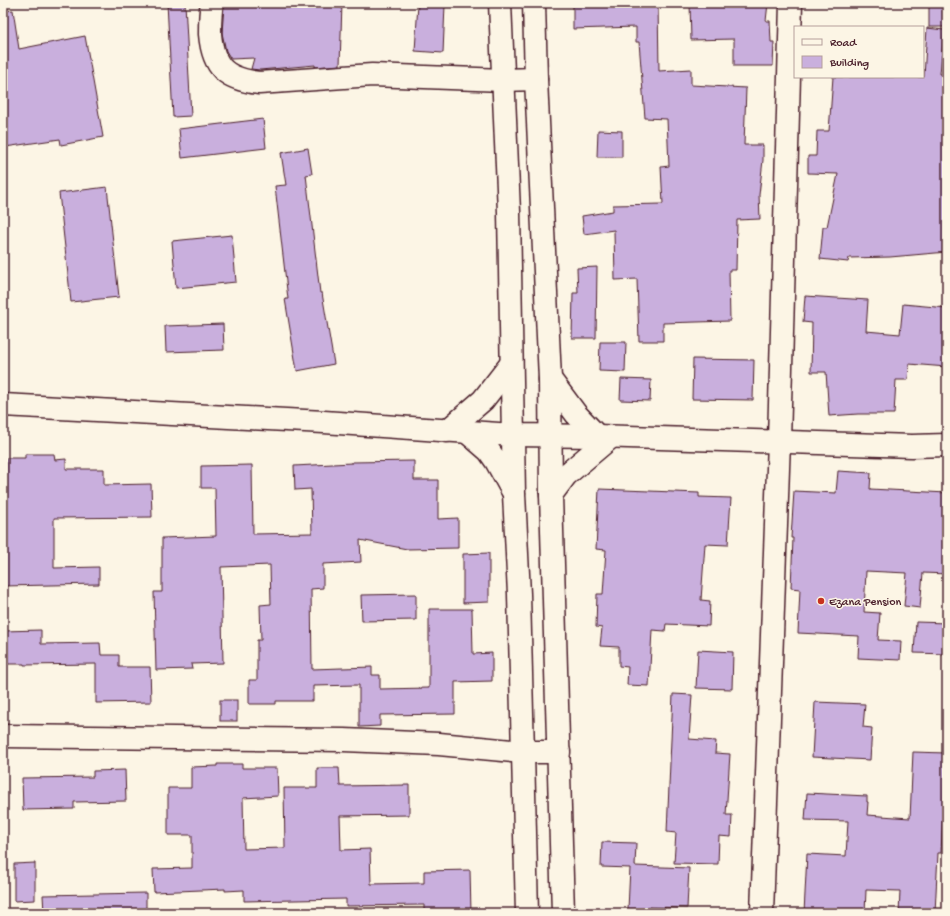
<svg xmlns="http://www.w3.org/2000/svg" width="950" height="916" viewBox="0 0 950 916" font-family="'Gochi Hand',sans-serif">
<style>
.building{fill:#c9afdd;stroke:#4a1f2b}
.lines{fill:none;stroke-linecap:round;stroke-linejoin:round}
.minor-casing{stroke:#4a1f2b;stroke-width:25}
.tertiary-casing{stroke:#4a1f2b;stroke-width:25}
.minor{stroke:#fcf5e5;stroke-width:22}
.tertiary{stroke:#fcf5e5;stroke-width:22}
.poi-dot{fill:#c8321e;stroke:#fcf5e5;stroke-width:1.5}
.labels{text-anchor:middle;stroke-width:3;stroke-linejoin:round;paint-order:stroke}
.poi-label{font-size:12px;fill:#4a1f2b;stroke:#fcf5e5;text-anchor:start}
</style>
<rect width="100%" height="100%" fill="#fcf5e5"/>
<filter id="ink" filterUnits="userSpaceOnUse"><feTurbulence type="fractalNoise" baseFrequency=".025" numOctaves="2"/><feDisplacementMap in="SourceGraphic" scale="8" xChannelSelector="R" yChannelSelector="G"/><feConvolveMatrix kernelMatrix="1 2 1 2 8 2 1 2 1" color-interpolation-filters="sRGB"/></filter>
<g filter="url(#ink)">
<g class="building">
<polygon points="167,3 185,3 191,116 173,117"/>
<polygon points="248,3 342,3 340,65 315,67 315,65 260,70 251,69 254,58 231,59 226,51 222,33 224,5"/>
<polygon points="573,3 658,3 659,71 691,69 691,85 746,88 744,145 763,145 763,160 759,195 760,219 737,220 736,270 729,270 730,321 663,323 663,341 639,341 637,279 615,280 614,230 584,234 582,216 613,211 613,205 663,204 661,167 669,166 667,119 645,118 639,42 636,42 636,27 573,29"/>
<polygon points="690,3 768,3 766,21 770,21 771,42 774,42 773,66 734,66 734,39 691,40"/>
<polygon points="418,4 445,5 443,53 415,51"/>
<rect x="929" y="4" width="18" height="23"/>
<polygon points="13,10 19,49 85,36 103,137 61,145 60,139 5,147 3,132 3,11"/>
<polygon points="927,28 944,30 940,74 947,74 947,252 890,257 849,258 848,262 820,259 823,227 827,227 838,174 808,173 808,156 816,156 817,131 829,131 833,77 924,77"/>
<polygon points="263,119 266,148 182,158 179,129"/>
<polygon points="598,130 622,131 622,157 597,157"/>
<polygon points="308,148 312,174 306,175 320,293 322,293 334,364 297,371 285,299 288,299 275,186 286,185 281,153"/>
<polygon points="107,187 119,297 71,302 59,193"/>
<polygon points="232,235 236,282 176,288 172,241"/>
<polygon points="597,267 596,338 572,338 573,293 578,293 577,268"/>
<polygon points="805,296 868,300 866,331 900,334 903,304 947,308 947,367 909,364 908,380 896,380 894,414 858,414 829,416 826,372 811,372 812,323 803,322"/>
<polygon points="223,324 224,350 166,352 165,326"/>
<polygon points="600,342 626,342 625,372 599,371"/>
<polygon points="693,359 754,360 753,400 692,399"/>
<polygon points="621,379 651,380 650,401 620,400"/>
<polygon points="25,454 54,454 55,460 66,459 66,469 104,469 104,485 151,484 152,517 54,518 54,568 99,567 99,584 3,586 3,488 6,488 6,458 25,458"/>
<polygon points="414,461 414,480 438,480 438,519 458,518 458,548 407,549 360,540 361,562 323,564 323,588 311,589 312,669 372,667 372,675 380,675 380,689 429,688 429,609 472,609 473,654 492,653 492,681 455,682 455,714 380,715 380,726 359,727 359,685 313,686 313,701 276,701 276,704 249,704 249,680 257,680 257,640 261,640 260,605 271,604 270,565 221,567 223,663 191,664 192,669 156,670 154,592 162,592 162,538 216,536 215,488 201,488 201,466 252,465 253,534 312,533 311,489 295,490 294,466 352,463 352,462"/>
<polygon points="838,471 871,473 870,489 947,493 947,574 923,573 920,608 904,606 907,573 866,571 864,612 880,613 878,640 901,641 900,660 858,658 859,636 798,633 800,589 791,588 793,538 791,538 794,491 836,493"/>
<polygon points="599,489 699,493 699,497 731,498 728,545 705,544 701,600 710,601 709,626 666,624 665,631 652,630 649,686 627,685 628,667 619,666 619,647 600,646 602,628 596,627 597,594 603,594 606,550 596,549"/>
<polygon points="489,553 489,602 463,603 463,554"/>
<polygon points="416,594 416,620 362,621 361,595"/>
<polygon points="916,622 947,623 947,654 914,653"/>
<polygon points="41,630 41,644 100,643 101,655 119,655 119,667 150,667 151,702 96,703 96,664 24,665 24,664 3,664 3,631"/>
<polygon points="698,650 733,652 732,689 696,688"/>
<polygon points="673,694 692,695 689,739 716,741 715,753 730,754 726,815 732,815 731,837 719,836 718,864 674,863 676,833 667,832"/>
<rect x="220" y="700" width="17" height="21"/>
<polygon points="815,702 865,704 863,727 872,728 870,760 812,757"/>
<polygon points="913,752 946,753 941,853 938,853 935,913 899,913 900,891 866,890 865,913 804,913 807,854 846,856 848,821 805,820 807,793 867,796 867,802 868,802 867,815 910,818"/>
<polygon points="217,764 242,764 242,768 277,768 278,796 243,798 244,849 285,848 284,788 317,788 317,768 339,768 340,786 409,785 409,815 340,816 341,850 370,849 371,884 424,883 424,871 470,870 471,913 424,913 424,905 346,906 346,899 244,901 244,890 225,891 225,889 154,892 153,869 192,868 192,835 168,835 168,788 191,788 191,767 217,766"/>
<polygon points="125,770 126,801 74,802 74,809 23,810 22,778 93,777 93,771"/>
<polygon points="602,842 636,843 635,866 689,868 687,908 649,907 649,909 628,909 630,868 601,867"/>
<polygon points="35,863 35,900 14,901 14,864"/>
<polygon points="146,893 146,913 44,913 43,895"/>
</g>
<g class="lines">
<defs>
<g id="minor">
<path d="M 212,3 C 210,13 210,24 210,34 C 213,68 226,79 259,83 L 372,75 L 503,80 L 536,79"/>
<polyline points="3,736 344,740 439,744 523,752 559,752"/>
<polyline points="762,913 779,441 791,3"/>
</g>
<g id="tertiary">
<polyline points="500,3 509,212 514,494 519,594 527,913"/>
<polyline points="534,3 536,79 550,379 551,495 563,913"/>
<polyline points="550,379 576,414 597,436"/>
<polyline points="3,405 324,422 513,435 597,436 912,446 947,445"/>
<polyline points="447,431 483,400 511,364"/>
<polyline points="467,432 489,451 496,461 512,490"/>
<polyline points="551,495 566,475 611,437"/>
</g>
</defs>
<use href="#minor" class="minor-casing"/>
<use href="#tertiary" class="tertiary-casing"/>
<use href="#minor" class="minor"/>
<use href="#tertiary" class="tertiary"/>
</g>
</g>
<circle class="poi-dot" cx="821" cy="601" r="4"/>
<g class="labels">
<g class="poi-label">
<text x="829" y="605">Ezana Pension</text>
</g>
</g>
<rect width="950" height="916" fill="none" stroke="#fcf5e5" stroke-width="16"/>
<rect x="8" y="8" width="934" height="900" fill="none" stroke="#4a1f2b" stroke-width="1.5" filter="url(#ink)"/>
<rect x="794" y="26" width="130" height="52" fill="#fcf5e5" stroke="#b59f9b"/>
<rect x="802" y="39" width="20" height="6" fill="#fcf5e5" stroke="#b59f9b"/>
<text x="830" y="46" font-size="12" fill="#4a1f2b">Road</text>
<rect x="802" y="56" width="20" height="12" fill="#c9afdd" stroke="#b59f9b"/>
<text x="830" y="66" font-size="12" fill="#4a1f2b">Building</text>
</svg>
